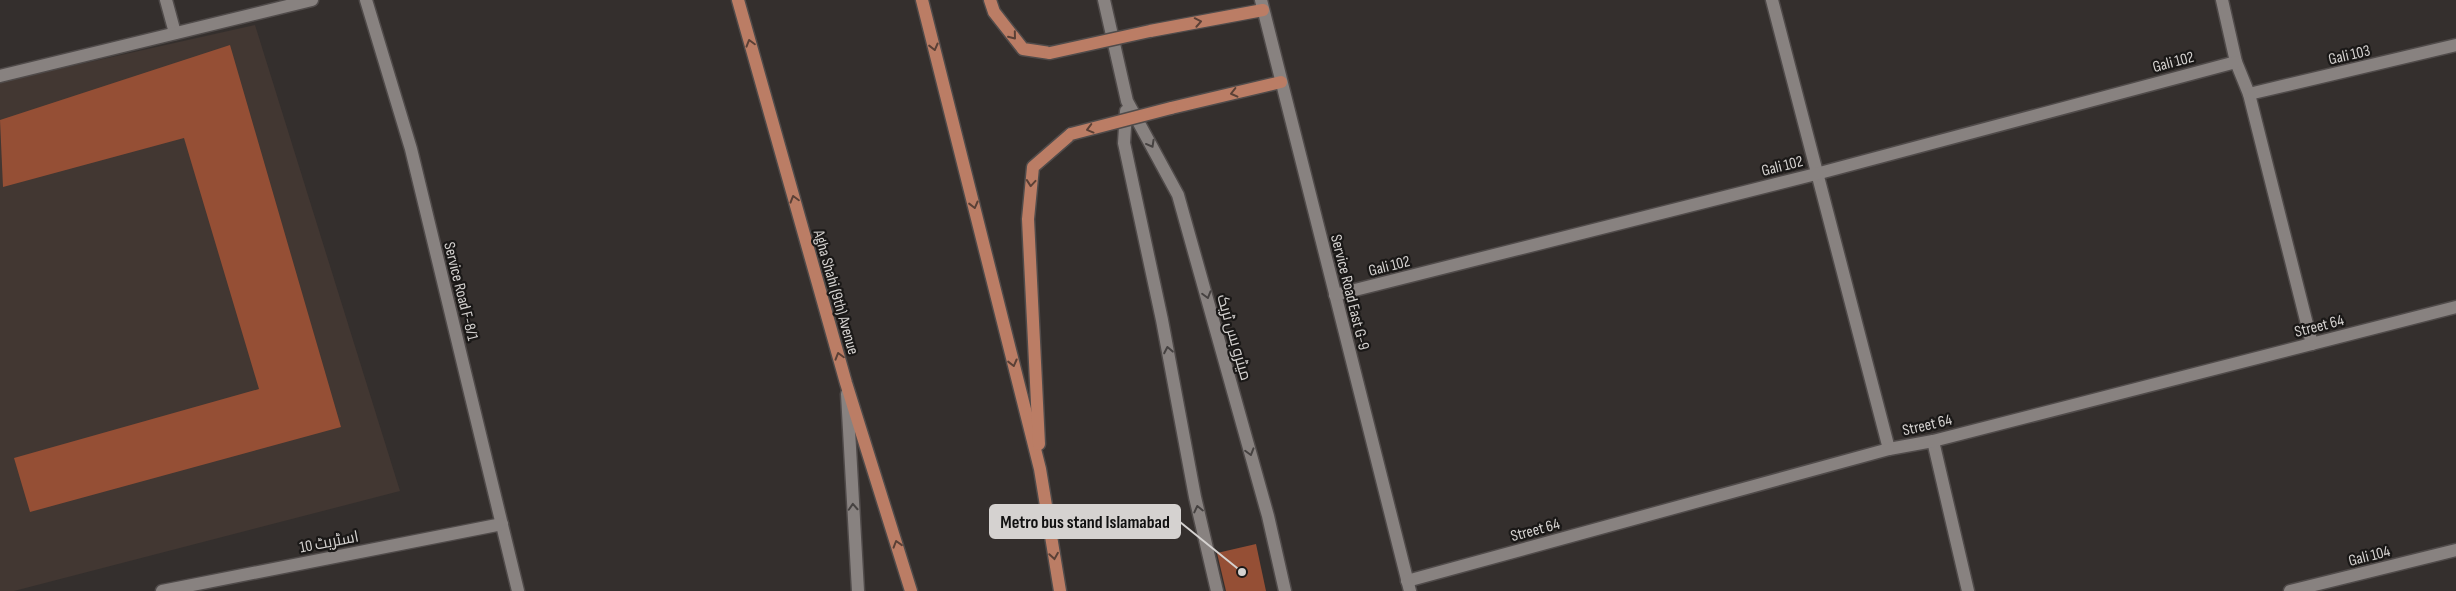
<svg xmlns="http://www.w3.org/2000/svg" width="2456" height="591" viewBox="0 0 2456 591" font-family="'Sofia Sans Condensed',Cairo,sans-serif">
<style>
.built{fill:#423732}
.building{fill:#954f35}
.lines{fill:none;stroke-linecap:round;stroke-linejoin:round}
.minor-casing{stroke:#504b4a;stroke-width:15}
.major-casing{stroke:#504b4a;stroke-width:15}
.minor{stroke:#888280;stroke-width:12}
.major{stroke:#bb7d65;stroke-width:12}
.major-bridge-casing{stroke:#504b4a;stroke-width:15;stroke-linecap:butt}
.major-bridge{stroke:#bb7d65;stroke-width:12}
.oneway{stroke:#5a4036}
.oneway2{stroke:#464241}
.labels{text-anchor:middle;stroke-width:4.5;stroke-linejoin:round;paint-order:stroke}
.street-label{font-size:16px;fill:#d5d2d0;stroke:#1a1817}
.leader{fill:none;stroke:#d5d2d0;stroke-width:2}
.callout-dot{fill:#d5d2d0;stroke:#1a1817;stroke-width:2}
.callout{fill:#d5d2d0;stroke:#d5d2d0;stroke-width:2}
.callout-label{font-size:18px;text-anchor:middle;font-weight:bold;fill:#111}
</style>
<rect width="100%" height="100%" fill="#342f2d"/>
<polygon class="built" points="255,25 400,491 14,591 0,591 0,82"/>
<g class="building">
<polygon points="230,45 341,427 30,512 14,458 259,389 184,138 3,187 0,120"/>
<polygon points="1256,544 1266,591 1226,591 1217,553"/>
</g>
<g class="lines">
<defs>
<g id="minor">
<polyline points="166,0 175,33"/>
<polyline points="366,0 411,149 518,591"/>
<polyline points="1104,0 1127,101 1178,195 1268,516 1285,591"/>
<polyline points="1261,0 1410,591"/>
<polyline points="1772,0 1889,449"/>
<polyline points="2222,0 2236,62 2249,94 2312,344"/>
<polyline points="0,76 312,0"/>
<polyline points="2249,94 2456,45"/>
<polyline points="1126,111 1124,143 1162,320 1195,497 1217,591"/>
<polyline points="1335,295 1816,174 2236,62"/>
<polyline points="847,394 858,591"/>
<polyline points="1933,441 1968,591"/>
<polyline points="1407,581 1889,449 1933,441 2456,307"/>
<polyline points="162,591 502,524"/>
<polyline points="2290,591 2456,550"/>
</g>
<g id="major">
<polyline points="738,0 846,383 911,591"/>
<polyline points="922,0 1040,469 1060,591"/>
<polyline points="990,0 994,12 1023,49 1050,53"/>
<polyline points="1150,31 1263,10"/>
<polyline points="1171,108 1281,82"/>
<polyline points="1039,444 1028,219 1033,167 1071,134"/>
</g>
</defs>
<use href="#minor" class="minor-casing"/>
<use href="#major" class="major-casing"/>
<use href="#minor" class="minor"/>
<use href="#major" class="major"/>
<defs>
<g id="major-bridge">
<polyline points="1050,53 1150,31"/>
<polyline points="1071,134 1171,108"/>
</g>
</defs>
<use href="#major-bridge" class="major-bridge-casing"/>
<use href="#major-bridge" class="major-bridge"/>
</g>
<defs><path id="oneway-chevron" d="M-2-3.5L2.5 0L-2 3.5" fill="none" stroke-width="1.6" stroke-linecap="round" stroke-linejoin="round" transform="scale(1.25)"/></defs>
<g class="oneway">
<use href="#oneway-chevron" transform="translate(1198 22) rotate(-11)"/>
<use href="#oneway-chevron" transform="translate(1013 36) rotate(51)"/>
<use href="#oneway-chevron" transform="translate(750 43) rotate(-106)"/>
<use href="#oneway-chevron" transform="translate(934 47) rotate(76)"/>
<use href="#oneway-chevron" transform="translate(1234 93) rotate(166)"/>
<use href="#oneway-chevron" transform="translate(1090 129) rotate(165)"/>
<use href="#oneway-chevron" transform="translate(1031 183) rotate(95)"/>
<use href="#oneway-chevron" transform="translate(794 199) rotate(-106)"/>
<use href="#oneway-chevron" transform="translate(974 205) rotate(76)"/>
<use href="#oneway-chevron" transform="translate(839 356) rotate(-106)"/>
<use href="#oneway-chevron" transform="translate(1013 363) rotate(76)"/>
<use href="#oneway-chevron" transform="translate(897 544) rotate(-107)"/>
<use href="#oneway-chevron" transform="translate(1054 556) rotate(81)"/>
</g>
<g class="oneway2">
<use href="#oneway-chevron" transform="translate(1151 144) rotate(61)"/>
<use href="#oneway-chevron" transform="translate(1207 295) rotate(74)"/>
<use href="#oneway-chevron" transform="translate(1168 350) rotate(-101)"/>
<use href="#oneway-chevron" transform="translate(1250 452) rotate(74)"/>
<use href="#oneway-chevron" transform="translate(853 507) rotate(-93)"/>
<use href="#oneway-chevron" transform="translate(1198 509) rotate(-103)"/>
</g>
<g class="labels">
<g class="street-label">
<text transform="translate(2349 54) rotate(-13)" y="6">Gali 103</text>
<text transform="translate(2173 61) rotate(-15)" y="6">Gali 102</text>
<text transform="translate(1782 165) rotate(-14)" y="6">Gali 102</text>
<text transform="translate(1389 265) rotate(-14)" y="6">Gali 102</text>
<text transform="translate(462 291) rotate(76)" y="6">Service Road F-8/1</text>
<text transform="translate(837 292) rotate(74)" y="6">Agha Shahi (9th) Avenue</text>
<text transform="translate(1351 292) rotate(76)" y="6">Service Road East G-9</text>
<text transform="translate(2319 325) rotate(-14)" y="6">Street 64</text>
<text transform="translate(1235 337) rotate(74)" y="6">میٹرو بس ٹریک</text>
<text transform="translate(1927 424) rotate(-13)" y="6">Street 64</text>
<text transform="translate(1535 529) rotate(-15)" y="6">Street 64</text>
<text transform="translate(329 541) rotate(-11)" y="6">اسٹریٹ 10</text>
<text transform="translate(2369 555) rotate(-14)" y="6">Gali 104</text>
</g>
</g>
<path class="leader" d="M1242 572L1180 522"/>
<circle class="callout-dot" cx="1242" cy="572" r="5"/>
<rect class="callout" x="990" y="505" width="190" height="33" rx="5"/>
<g class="callout-label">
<text x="1085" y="528">Metro bus stand Islamabad</text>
</g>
</svg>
